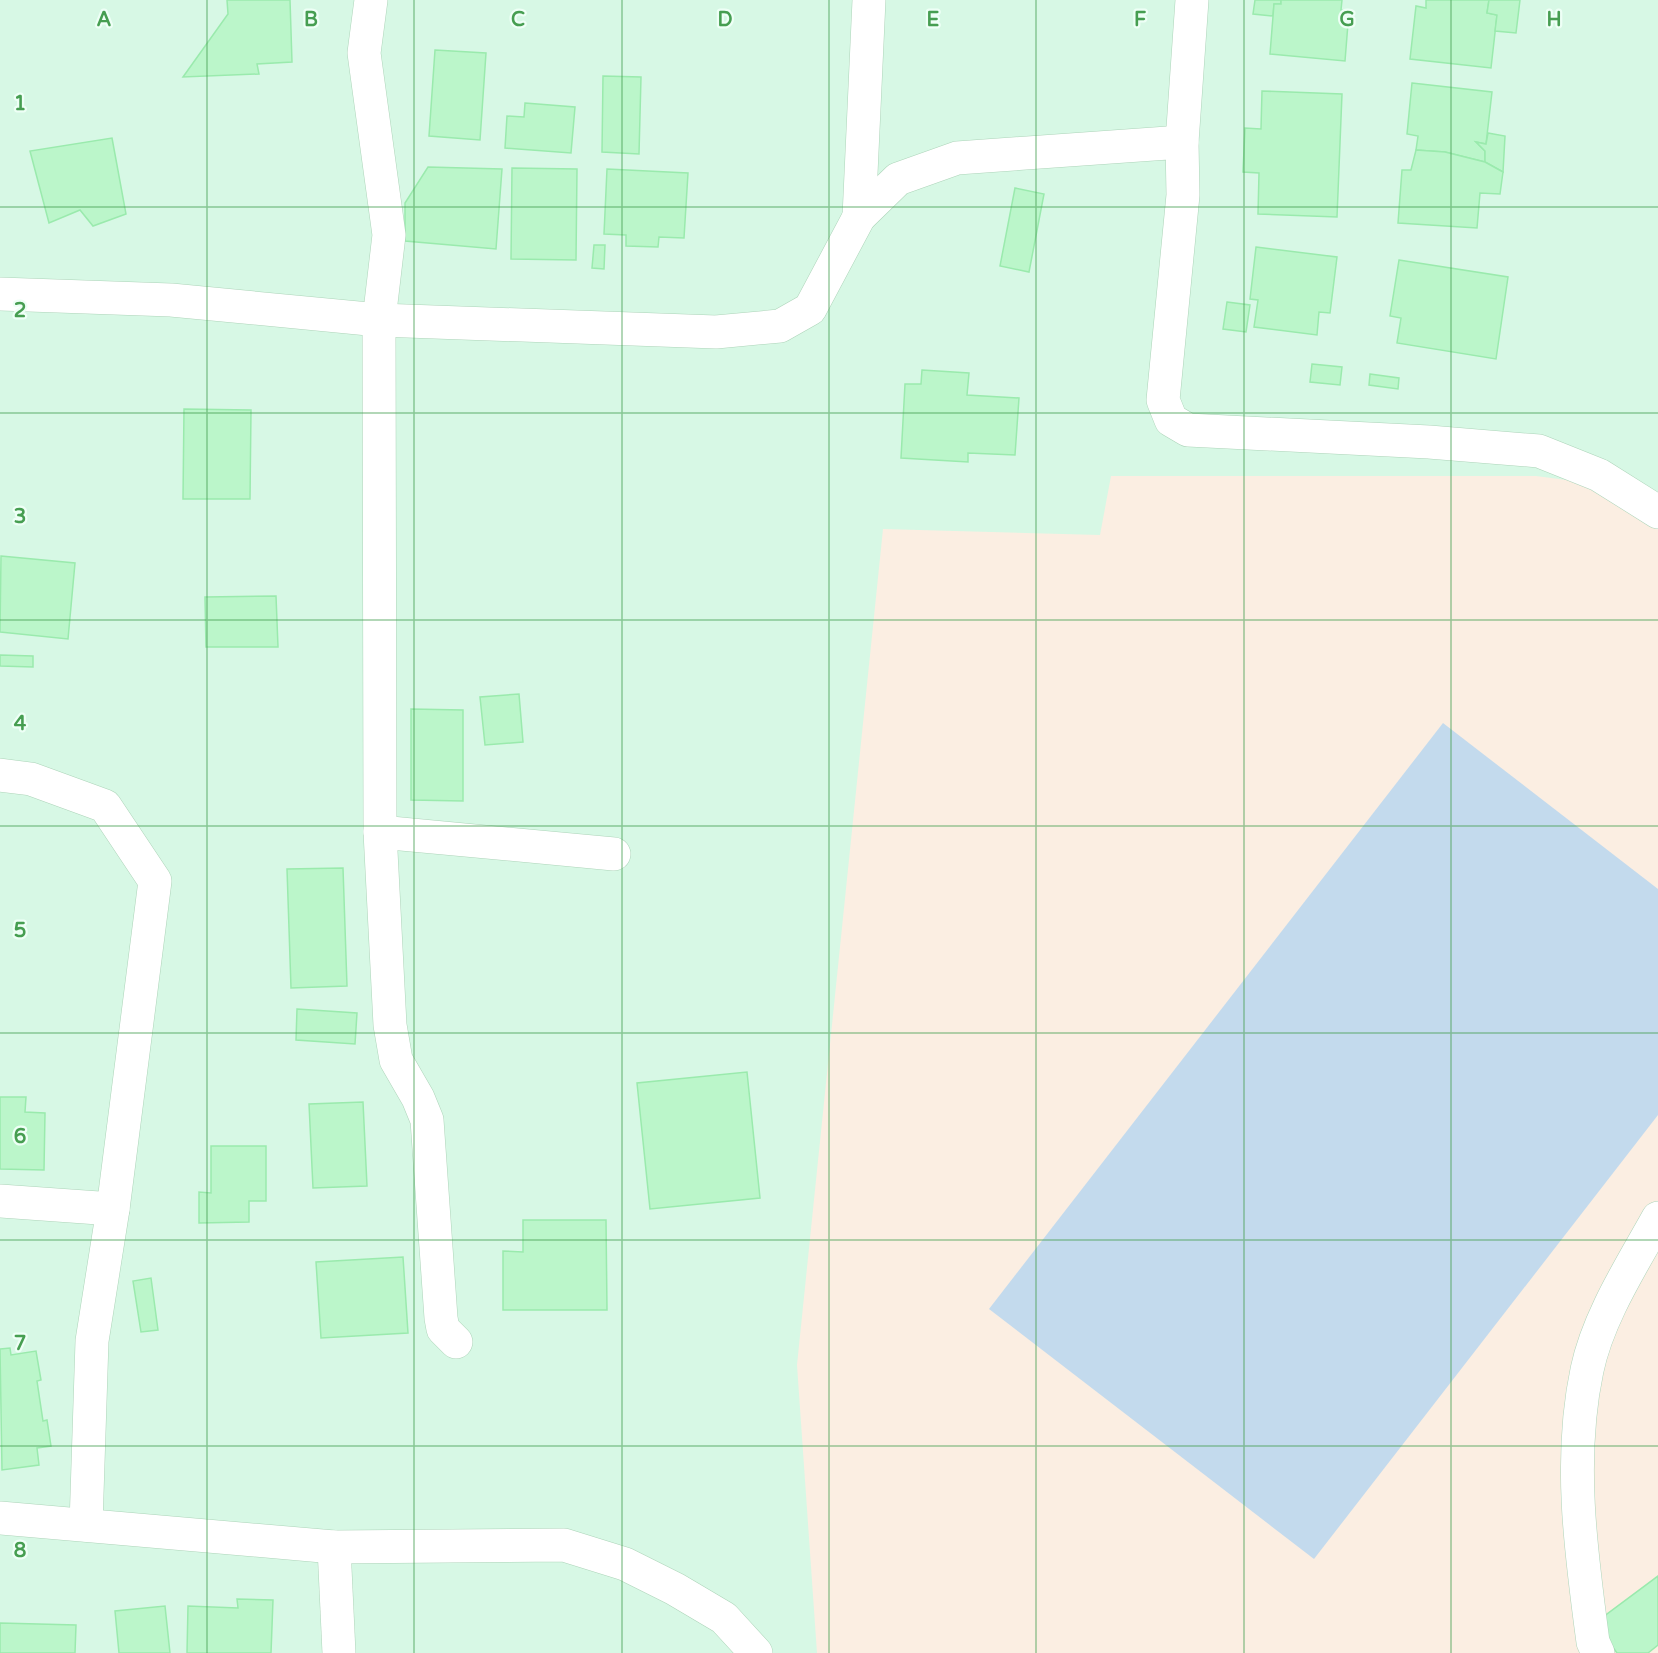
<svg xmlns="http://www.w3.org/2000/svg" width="1658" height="1653" viewBox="0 0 1658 1653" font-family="'Varela Round',sans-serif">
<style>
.residential{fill:#d7f8e5}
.education{fill:#fbeee2}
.green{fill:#c3daed}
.building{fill:#bbf6ca;stroke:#9aeaad;stroke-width:1.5}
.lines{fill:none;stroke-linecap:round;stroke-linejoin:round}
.street-casing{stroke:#add4b9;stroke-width:34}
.street{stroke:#fff;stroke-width:33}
.grid{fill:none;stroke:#469e51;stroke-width:1.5;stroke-opacity:0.55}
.grid-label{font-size:20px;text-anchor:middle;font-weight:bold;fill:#469e51;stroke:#eefff6;stroke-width:4.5;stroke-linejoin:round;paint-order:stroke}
</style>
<rect width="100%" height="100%" fill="#e6fef1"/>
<rect class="residential" x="0" y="0" width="1658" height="1653"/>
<polygon class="education" points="1111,476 1536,476 1658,492 1658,1653 817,1653 797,1365 883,529 1100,535"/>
<polygon class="green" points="1443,723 1658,889 1658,1115 1314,1559 989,1309"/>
<g class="building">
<polygon points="227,0 290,0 292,62 257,64 259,74 183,77 228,14"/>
<polygon points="1255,0 1281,0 1281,4 1274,4 1273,16 1253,14"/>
<polygon points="1281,0 1342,0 1341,10 1349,11 1345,61 1270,54 1274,4 1281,4"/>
<polygon points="1426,0 1489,0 1487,13 1497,15 1491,68 1410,59 1416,6 1426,8"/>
<polygon points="1489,0 1520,0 1516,33 1495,31 1497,15 1487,13"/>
<polygon points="435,50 486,53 480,140 429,136"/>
<polygon points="603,76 641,77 639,154 602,152"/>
<polygon points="1412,83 1492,92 1486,144 1476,142 1485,151 1485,162 1445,152 1416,150 1418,136 1407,134"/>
<polygon points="1262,91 1342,94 1337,217 1258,214 1259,173 1243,172 1245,128 1261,129"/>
<polygon points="525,103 575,107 571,153 505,148 507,116 524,117"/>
<polygon points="1488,133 1505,136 1503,172 1485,162 1485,151 1476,142 1486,144"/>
<polygon points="112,138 126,214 93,226 80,210 49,223 30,151"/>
<polygon points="1416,150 1445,152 1485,162 1503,172 1500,194 1480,193 1477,228 1398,223 1402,170 1411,170"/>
<polygon points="428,167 502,169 496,249 405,241 405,203"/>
<polygon points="512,168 577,169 576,260 511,259"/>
<polygon points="607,169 688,173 684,238 659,237 658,247 626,246 626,235 604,234"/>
<polygon points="1015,188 1044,194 1029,272 1000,266"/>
<polygon points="594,245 605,245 604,269 592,268"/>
<polygon points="1256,247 1337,257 1330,313 1319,312 1317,335 1254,327 1258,300 1250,299"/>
<polygon points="1399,260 1508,277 1496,359 1397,343 1401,318 1390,316"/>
<polygon points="1227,302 1250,305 1246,332 1223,329"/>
<polygon points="1312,364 1342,367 1340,385 1310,382"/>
<polygon points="922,370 969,373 967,395 1019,398 1015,455 968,453 968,462 901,458 905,384 921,384"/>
<polygon points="1370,374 1399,378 1398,389 1369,385"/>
<polygon points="184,409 251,410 250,499 183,499"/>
<polygon points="1,556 75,563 68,639 0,632"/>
<polygon points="276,596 278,647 206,647 205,597"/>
<polygon points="0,655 33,656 33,667 0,666"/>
<polygon points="519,694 523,742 485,745 480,697"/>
<polygon points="411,709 463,710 463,801 411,800"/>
<polygon points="343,868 347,986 291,988 287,869"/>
<polygon points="297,1009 357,1013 355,1044 296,1040"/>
<polygon points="747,1072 760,1198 650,1209 637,1083"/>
<polygon points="0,1097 26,1097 25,1112 45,1113 44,1170 0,1169"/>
<polygon points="363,1102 367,1186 313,1188 309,1104"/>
<polygon points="211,1146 266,1146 266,1201 249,1201 249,1222 199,1223 199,1192 211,1193"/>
<polygon points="523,1220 606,1220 607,1310 503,1310 503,1251 523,1252"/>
<polygon points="403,1257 408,1333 321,1338 316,1262"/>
<polygon points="151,1278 158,1330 141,1332 133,1281"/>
<polygon points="10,1348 11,1355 36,1351 41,1380 37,1381 43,1421 47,1420 51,1446 37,1448 39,1465 2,1470 0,1349"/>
<polygon points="1658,1576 1658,1645 1648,1653 1617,1653 1595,1623"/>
<polygon points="237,1599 273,1600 271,1653 187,1653 188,1606 238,1608"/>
<polygon points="165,1606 170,1653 119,1653 115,1611"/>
<polygon points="0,1623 76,1625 75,1653 0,1653"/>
</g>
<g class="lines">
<defs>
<g id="street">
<polyline points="371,0 364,53 389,235 379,320 380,832 390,1025 396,1060 418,1098 427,1120 441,1318 443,1329 456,1342"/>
<polyline points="1182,142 1192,0"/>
<polyline points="859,217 869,0"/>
<polyline points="0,294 171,300 379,320 716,332 780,326 810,309 859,217 898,179 957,158 1182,142 1183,195 1163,400 1171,420 1188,430 1429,442 1539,451 1599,475 1658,512"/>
<polyline points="0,775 31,779 105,806 155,881 113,1209 92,1341 86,1525"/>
<polyline points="380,832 614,854"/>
<polyline points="0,1201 113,1209"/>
<polyline points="0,1518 334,1547 564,1545 625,1564 675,1589 724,1618 756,1653"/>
<polyline points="334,1547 339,1653"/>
<path d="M 1598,1653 L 1593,1642 C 1581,1553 1568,1459 1587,1370 C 1598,1317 1632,1265 1658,1218"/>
</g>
</defs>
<use href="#street" class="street-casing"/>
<use href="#street" class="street"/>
</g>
<path class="grid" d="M 207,0 L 207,1653M 414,0 L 414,1653M 622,0 L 622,1653M 829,0 L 829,1653M 1036,0 L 1036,1653M 1244,0 L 1244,1653M 1451,0 L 1451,1653M 0,207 L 1658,207M 0,413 L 1658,413M 0,620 L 1658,620M 0,826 L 1658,826M 0,1033 L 1658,1033M 0,1240 L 1658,1240M 0,1446 L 1658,1446"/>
<g class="grid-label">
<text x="104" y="26">A</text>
<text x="311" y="26">B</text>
<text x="518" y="26">C</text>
<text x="725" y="26">D</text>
<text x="933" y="26">E</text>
<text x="1140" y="26">F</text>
<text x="1347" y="26">G</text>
<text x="1554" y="26">H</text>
<text x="20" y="110">1</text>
<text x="20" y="317">2</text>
<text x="20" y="523">3</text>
<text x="20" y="730">4</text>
<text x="20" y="937">5</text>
<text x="20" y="1143">6</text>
<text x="20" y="1350">7</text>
<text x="20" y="1557">8</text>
</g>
</svg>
